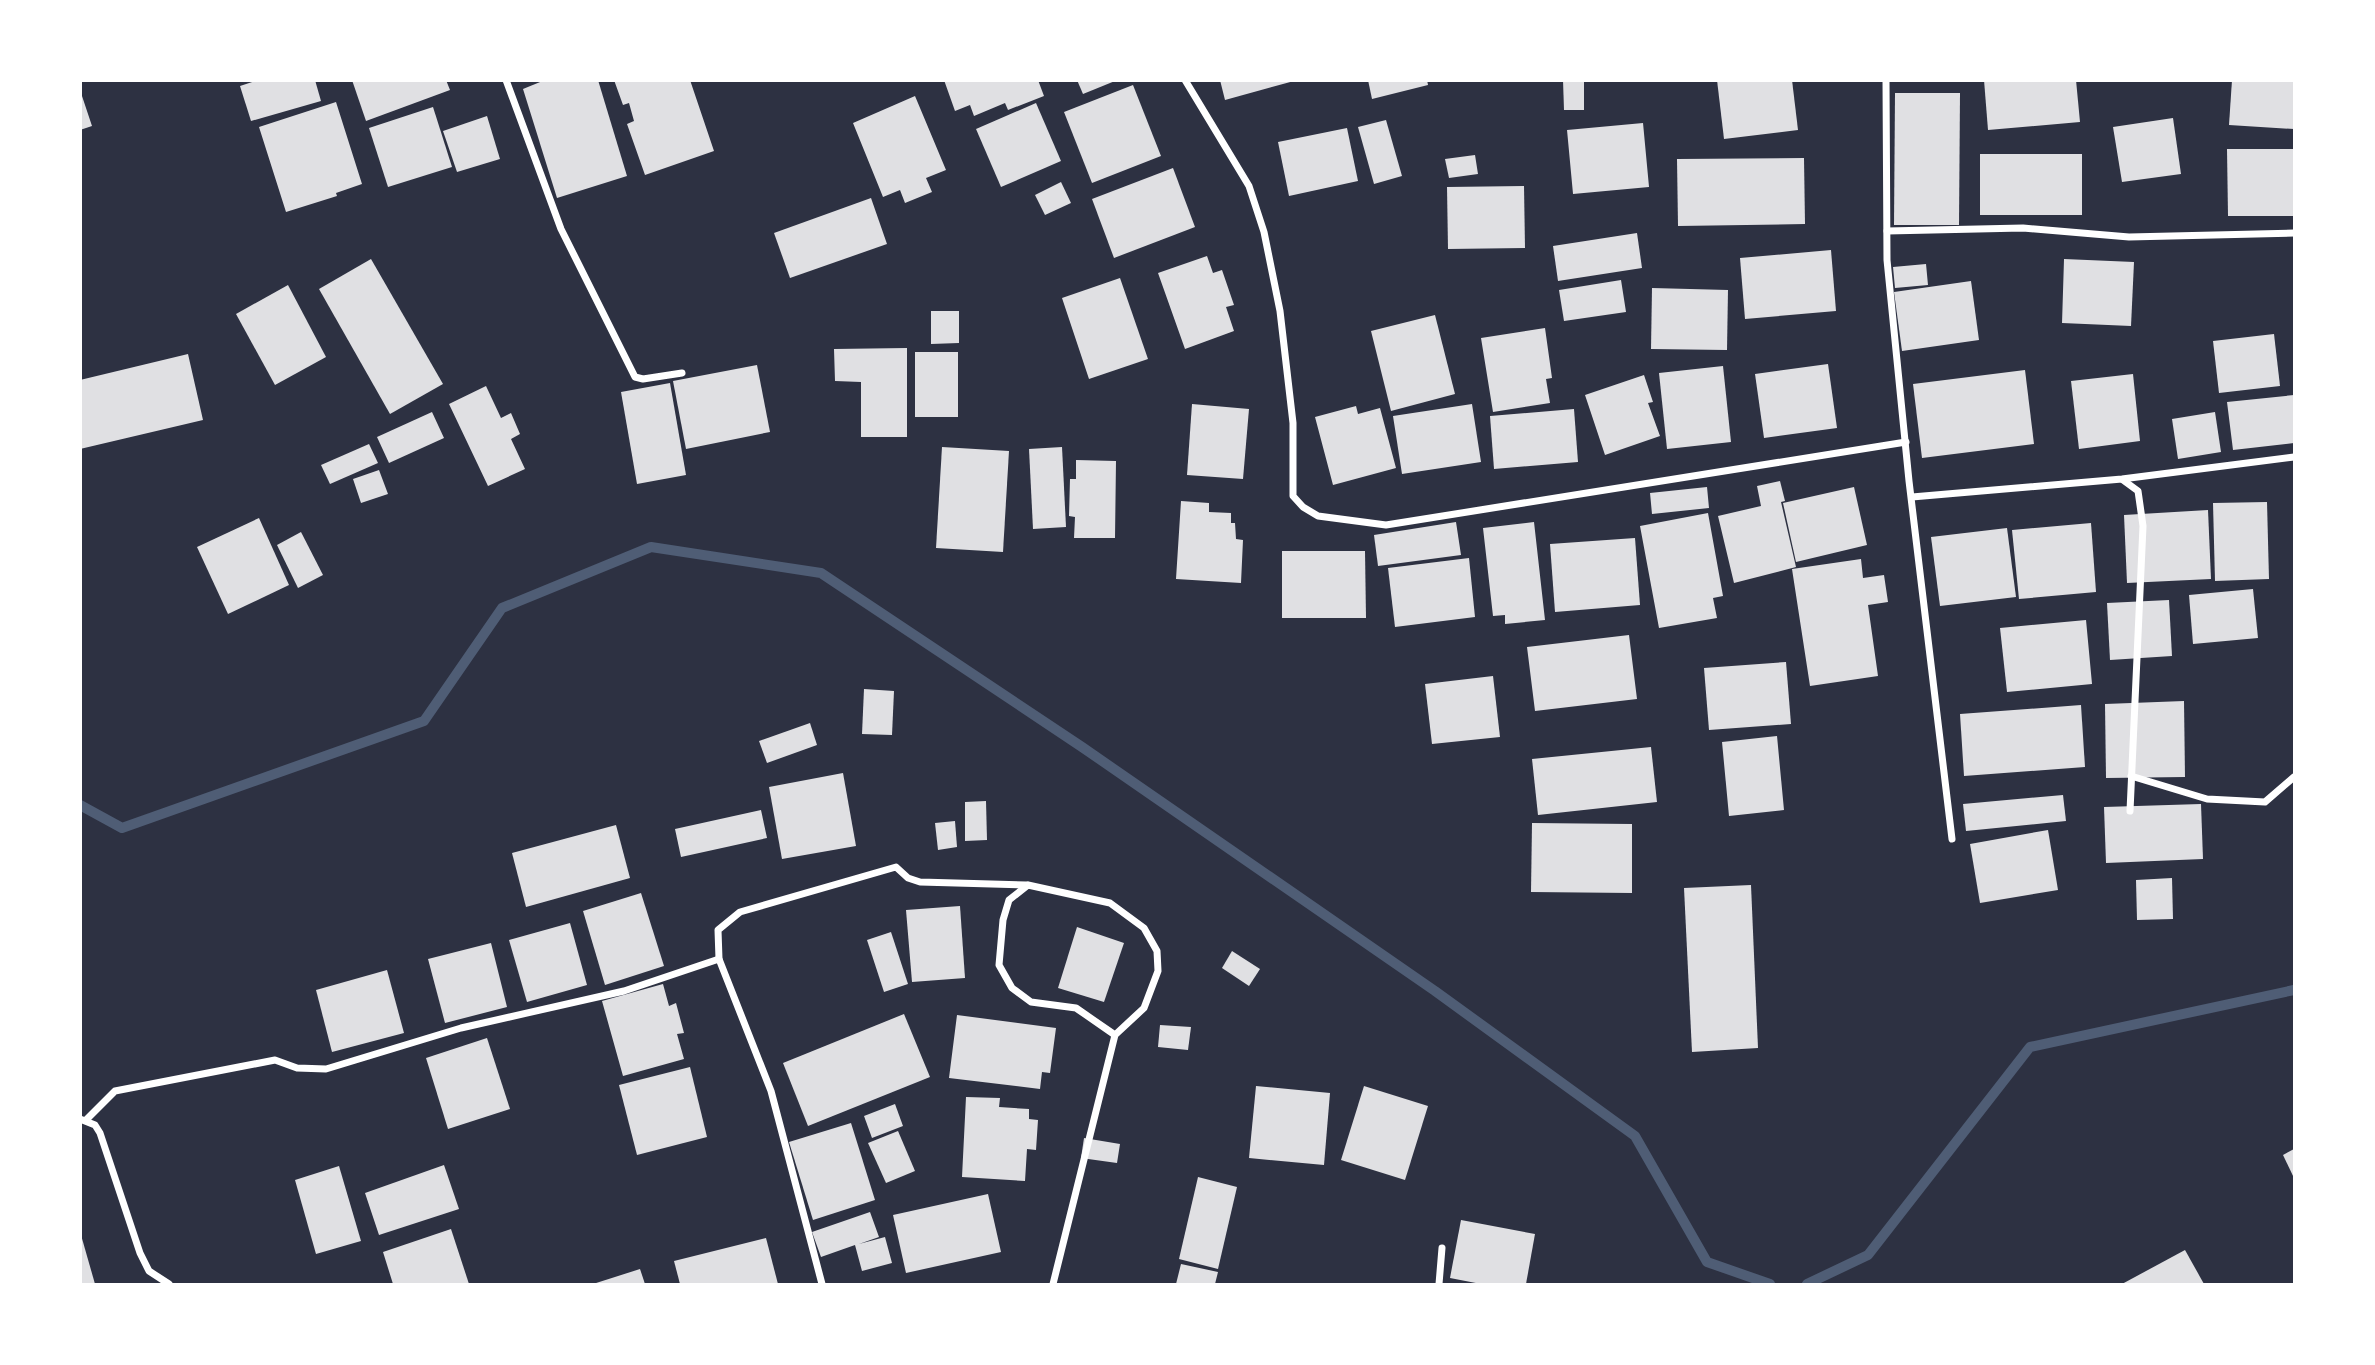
<svg xmlns="http://www.w3.org/2000/svg" width="2375" height="1365" viewBox="0 0 2375 1365" font-family="Quicksand,sans-serif">
<style>
.lines{fill:none;stroke-linecap:round;stroke-linejoin:round}
.stream{stroke:#4f5d75;stroke-width:10}
.building{fill:#e0e0e3}
.minor{stroke:#fff;stroke-width:7}
</style>
<rect width="100%" height="100%" fill="#2d3142"/>
<g class="lines">
<g class="stream">
<polyline points="80,805 122,828 424,721 502,608 651,547 821,573 1082,747 1435,991 1635,1136 1707,1262 1770,1284"/>
<polyline points="1807,1284 1868,1255 2030,1047 2294,990"/>
</g>
</g>
<g class="building">
<polygon points="258,80 315,80 321,101 251,121 240,86"/>
<polygon points="352,80 446,80 450,90 366,121"/>
<polygon points="545,80 598,80 627,176 557,198 523,89"/>
<polygon points="614,80 690,80 714,151 645,175 627,124 634,121 629,103 623,105"/>
<polygon points="944,80 1038,80 1044,96 1008,110 1005,103 974,116 970,105 955,111"/>
<polygon points="1077,80 1115,80 1115,81 1083,94"/>
<polygon points="1220,80 1294,80 1294,81 1225,100"/>
<polygon points="1368,80 1427,80 1428,85 1372,99"/>
<polygon points="1563,80 1584,80 1584,110 1564,110"/>
<polygon points="1717,80 1792,80 1798,130 1724,139"/>
<polygon points="1984,80 2076,80 2080,122 1988,130"/>
<polygon points="2232,80 2294,80 2294,129 2229,125"/>
<polygon points="1133,85 1161,156 1092,183 1064,112"/>
<polygon points="80,90 92,126 80,130"/>
<polygon points="1895,93 1960,93 1959,225 1894,225"/>
<polygon points="915,96 946,170 926,178 932,192 905,203 900,190 883,197 853,123"/>
<polygon points="336,102 362,184 336,193 337,196 286,212 259,127"/>
<polygon points="1036,103 1061,161 1001,187 976,129"/>
<polygon points="433,107 452,167 388,187 369,128"/>
<polygon points="487,116 500,159 457,172 443,131"/>
<polygon points="2173,118 2181,174 2122,182 2113,127"/>
<polygon points="1386,120 1402,176 1374,184 1358,127"/>
<polygon points="1643,123 1649,187 1573,194 1567,130"/>
<polygon points="1347,128 1358,181 1289,196 1278,142"/>
<polygon points="2227,149 2294,149 2294,216 2228,216"/>
<rect x="1980" y="154" width="102" height="61"/>
<polygon points="1475,155 1478,174 1449,178 1445,159"/>
<polygon points="1804,158 1805,224 1678,226 1677,159"/>
<polygon points="1173,168 1195,227 1114,258 1092,199"/>
<polygon points="1061,182 1071,203 1045,215 1035,195"/>
<polygon points="1524,186 1525,248 1448,249 1447,187"/>
<polygon points="871,198 887,244 790,278 774,233"/>
<polygon points="1637,233 1642,268 1558,281 1553,246"/>
<polygon points="1831,250 1836,311 1745,319 1740,258"/>
<polygon points="1207,256 1213,273 1222,270 1234,305 1226,307 1234,331 1185,349 1158,273"/>
<polygon points="371,259 443,384 390,414 319,289"/>
<polygon points="2064,259 2134,262 2131,326 2062,323"/>
<polygon points="1926,264 1928,285 1895,288 1893,267"/>
<polygon points="1120,278 1148,359 1089,379 1062,298"/>
<polygon points="1621,280 1626,312 1564,321 1559,290"/>
<polygon points="1971,281 1979,340 1902,351 1894,292"/>
<polygon points="288,285 326,357 275,385 236,314"/>
<polygon points="1652,288 1728,290 1727,350 1651,349"/>
<polygon points="931,311 959,311 959,343 931,344"/>
<polygon points="1435,315 1455,394 1391,411 1371,331"/>
<polygon points="1545,328 1552,378 1546,379 1550,403 1493,412 1481,338"/>
<polygon points="2274,334 2280,386 2219,393 2213,341"/>
<polygon points="907,348 907,437 861,437 861,382 835,381 834,349"/>
<rect x="915" y="352" width="43" height="65"/>
<polygon points="188,354 203,420 80,449 80,380"/>
<polygon points="1828,364 1837,428 1764,438 1755,374"/>
<polygon points="757,365 770,432 686,449 673,381"/>
<polygon points="1723,366 1731,442 1667,449 1659,373"/>
<polygon points="2025,370 2034,444 1922,458 1913,384"/>
<polygon points="2133,374 2140,441 2079,449 2071,381"/>
<polygon points="1644,375 1653,402 1648,403 1660,436 1605,455 1585,395"/>
<polygon points="670,383 686,475 637,484 621,392"/>
<polygon points="486,386 501,418 511,413 520,434 511,439 525,469 488,486 449,404"/>
<polygon points="2294,395 2294,443 2233,450 2227,402"/>
<polygon points="1192,404 1249,409 1243,479 1187,475"/>
<polygon points="1472,404 1481,462 1402,474 1393,416"/>
<polygon points="1356,406 1358,414 1380,408 1396,468 1333,485 1315,417"/>
<polygon points="1574,409 1578,462 1494,469 1490,416"/>
<polygon points="432,412 444,438 389,463 377,437"/>
<polygon points="2215,412 2221,452 2178,459 2172,419"/>
<polygon points="369,444 378,463 330,484 321,465"/>
<polygon points="942,447 1009,451 1003,552 936,548"/>
<polygon points="1062,447 1066,527 1033,529 1029,449"/>
<polygon points="1076,460 1116,461 1115,538 1074,538 1075,517 1069,516 1070,479 1076,479"/>
<polygon points="379,470 388,494 361,503 353,479"/>
<polygon points="1780,481 1785,501 1781,502 1796,567 1734,583 1718,516 1761,506 1757,486"/>
<polygon points="1707,487 1709,508 1652,514 1650,493"/>
<polygon points="1854,487 1867,545 1796,562 1783,503"/>
<polygon points="1181,501 1209,503 1209,512 1231,513 1231,523 1235,523 1236,539 1243,540 1241,583 1176,579"/>
<polygon points="2267,502 2269,579 2215,581 2213,503"/>
<polygon points="2208,510 2211,579 2127,583 2124,515"/>
<polygon points="1708,513 1723,596 1713,598 1717,618 1659,628 1640,526"/>
<polygon points="259,518 289,585 228,614 197,547"/>
<polygon points="1456,522 1461,555 1378,566 1374,535"/>
<polygon points="1534,522 1545,620 1505,624 1505,615 1493,616 1483,528"/>
<polygon points="2091,523 2096,592 2019,599 2012,530"/>
<polygon points="2007,528 2016,597 1940,606 1931,537"/>
<polygon points="301,532 323,575 298,588 277,545"/>
<polygon points="1635,538 1640,605 1555,612 1550,544"/>
<polygon points="1282,551 1365,551 1366,618 1282,618"/>
<polygon points="1469,558 1475,617 1395,627 1388,568"/>
<polygon points="1861,559 1863,578 1884,575 1888,602 1868,605 1878,676 1810,686 1792,569"/>
<polygon points="2253,589 2258,638 2193,644 2189,595"/>
<polygon points="2169,600 2172,656 2110,660 2107,603"/>
<polygon points="2086,620 2092,684 2007,692 2000,628"/>
<polygon points="1629,635 1637,699 1535,711 1527,647"/>
<polygon points="1786,662 1791,724 1709,730 1704,668"/>
<polygon points="1493,676 1500,737 1432,744 1425,684"/>
<polygon points="864,689 894,691 892,735 862,734"/>
<polygon points="2184,701 2185,777 2106,778 2105,704"/>
<polygon points="2081,705 2085,767 1964,776 1960,714"/>
<polygon points="810,723 817,745 767,763 759,741"/>
<polygon points="1777,736 1784,810 1729,816 1722,742"/>
<polygon points="1651,747 1657,802 1538,815 1532,759"/>
<polygon points="843,773 856,846 782,859 769,787"/>
<polygon points="2063,795 2066,821 1966,831 1963,804"/>
<polygon points="986,801 987,840 965,841 965,802"/>
<polygon points="2201,804 2203,859 2106,863 2104,807"/>
<polygon points="761,810 767,838 681,857 675,829"/>
<polygon points="955,821 957,847 938,850 935,823"/>
<polygon points="1532,823 1632,824 1632,893 1531,892"/>
<polygon points="616,825 630,878 526,907 512,853"/>
<polygon points="2048,830 2058,890 1980,903 1970,844"/>
<polygon points="2172,878 2173,919 2137,920 2136,880"/>
<polygon points="1751,885 1758,1048 1692,1052 1684,888"/>
<polygon points="641,893 664,966 605,985 583,911"/>
<polygon points="960,906 965,978 912,982 906,910"/>
<polygon points="570,923 587,985 527,1002 509,940"/>
<polygon points="1077,927 1124,943 1104,1002 1058,988"/>
<polygon points="891,932 908,984 884,992 867,940"/>
<polygon points="491,943 507,1007 445,1023 428,959"/>
<polygon points="1232,951 1260,969 1249,986 1222,968"/>
<polygon points="387,970 404,1033 332,1052 316,990"/>
<polygon points="663,984 669,1006 676,1003 684,1033 677,1034 684,1059 623,1076 602,1001"/>
<polygon points="904,1014 930,1077 808,1126 783,1063"/>
<polygon points="957,1015 1056,1028 1050,1073 1042,1072 1040,1089 949,1078"/>
<polygon points="1160,1025 1191,1027 1188,1050 1158,1047"/>
<polygon points="487,1038 510,1109 448,1129 426,1058"/>
<polygon points="690,1067 707,1137 637,1155 619,1085"/>
<polygon points="1256,1086 1330,1093 1324,1165 1249,1158"/>
<polygon points="1364,1086 1428,1106 1405,1180 1341,1160"/>
<polygon points="966,1097 1000,1098 999,1107 1029,1109 1029,1119 1038,1120 1036,1150 1027,1149 1025,1181 962,1177"/>
<polygon points="895,1104 903,1126 872,1138 864,1116"/>
<polygon points="851,1123 875,1200 813,1220 789,1142"/>
<polygon points="898,1131 915,1171 886,1183 868,1143"/>
<polygon points="1084,1138 1120,1144 1117,1163 1081,1158"/>
<polygon points="2294,1149 2294,1178 2283,1155"/>
<polygon points="444,1165 459,1209 379,1235 365,1193"/>
<polygon points="339,1166 361,1241 316,1254 295,1180"/>
<polygon points="1198,1177 1237,1187 1218,1269 1179,1259"/>
<polygon points="988,1194 1001,1252 906,1273 893,1215"/>
<polygon points="870,1212 879,1237 859,1244 885,1237 892,1263 862,1271 855,1245 821,1257 812,1232"/>
<polygon points="1461,1220 1535,1234 1526,1284 1481,1284 1450,1278"/>
<polygon points="451,1229 469,1284 393,1284 383,1252"/>
<polygon points="81,1235 95,1284 80,1284"/>
<polygon points="766,1238 778,1284 680,1284 674,1261"/>
<polygon points="2185,1250 2204,1284 2122,1284"/>
<polygon points="1181,1264 1218,1272 1215,1284 1176,1284"/>
<polygon points="640,1269 645,1284 593,1284"/>
</g>
<g class="lines">
<g class="minor">
<polyline points="506,80 561,229 635,377 643,379 682,373"/>
<polyline points="1185,80 1249,186 1264,232 1280,311 1293,423 1293,496 1303,507 1318,516 1386,525 1906,442"/>
<polyline points="1886,80 1887,260 1909,481 1952,839"/>
<polyline points="1887,231 2023,228 2129,237 2294,233"/>
<polyline points="2123,480 2138,491 2143,526 2130,811"/>
<polyline points="1912,497 2122,479 2294,457"/>
<polyline points="2131,776 2207,799 2265,802 2294,777"/>
<polyline points="80,1119 95,1125 100,1133 140,1253 149,1271 169,1284"/>
<polyline points="86,1120 115,1091 275,1060 297,1068 326,1069 461,1028 624,991 719,959"/>
<polyline points="822,1284 771,1091 719,959 718,930 740,912 896,867 908,878 920,882 1027,885"/>
<polyline points="1053,1284 1115,1035 1144,1008 1158,971 1157,951 1144,928 1110,903 1028,885 1009,900 1003,920 999,965 1012,988 1031,1002 1076,1008 1115,1035"/>
<polyline points="1439,1284 1442,1248"/>
</g>
</g>
<rect width="2375" height="1365" fill="none" stroke="#ffffff" stroke-width="164"/>
</svg>
